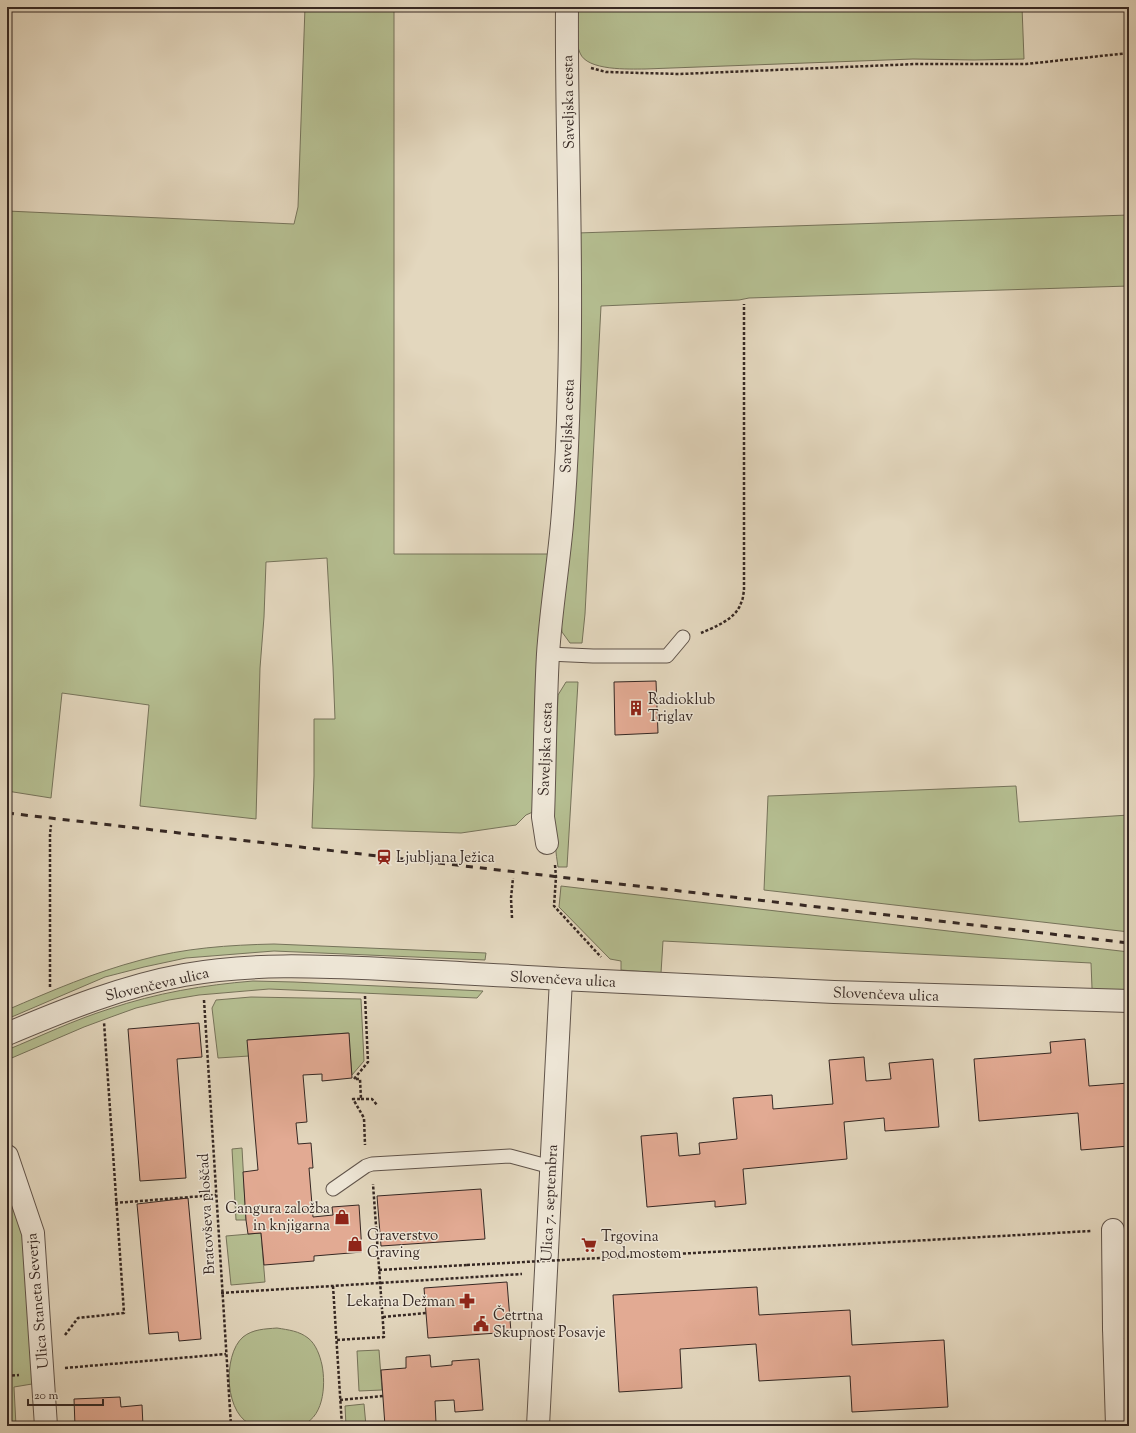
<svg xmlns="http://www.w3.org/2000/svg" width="1136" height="1433" viewBox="0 0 1136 1433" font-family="'Sorts Mill Goudy',serif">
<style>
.green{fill:#b5be91;stroke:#76735a}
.building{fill:#e2aa93;stroke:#362823}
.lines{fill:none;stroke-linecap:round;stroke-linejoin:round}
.service-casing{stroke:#61544a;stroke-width:15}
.minor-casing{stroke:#61544a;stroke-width:24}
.tertiary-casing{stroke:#61544a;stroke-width:24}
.path{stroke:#362823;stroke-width:2.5;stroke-dasharray:3 2;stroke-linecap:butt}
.service{stroke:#ede5d5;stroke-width:13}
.minor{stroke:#ede5d5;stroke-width:22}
.tertiary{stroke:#ede5d5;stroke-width:22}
.rail{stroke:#362823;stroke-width:3;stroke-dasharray:7 7;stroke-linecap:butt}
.path-bridge{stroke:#362823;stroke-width:2.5;stroke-dasharray:3 2;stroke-linecap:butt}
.labels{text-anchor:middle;stroke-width:3;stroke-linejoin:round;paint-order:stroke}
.street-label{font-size:15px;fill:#362823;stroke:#ede5d5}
.poi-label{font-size:15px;fill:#362823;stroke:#ede5d5;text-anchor:start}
</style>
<rect width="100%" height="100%" fill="#e3d7be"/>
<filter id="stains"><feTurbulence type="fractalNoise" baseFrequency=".005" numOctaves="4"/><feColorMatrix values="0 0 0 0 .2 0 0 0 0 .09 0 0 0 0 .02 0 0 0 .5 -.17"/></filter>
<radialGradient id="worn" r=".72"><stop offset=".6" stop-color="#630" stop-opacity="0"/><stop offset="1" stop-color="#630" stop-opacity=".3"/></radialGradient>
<g class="green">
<polygon points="305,7 394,7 394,554 552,554 535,811 526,815 516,825 461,833 312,828 314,776 314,719 335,719 333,667 327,558 266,562 264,617 260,668 256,819 140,806 149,705 62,693 51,798 7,791 7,211 294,224 298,207"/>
<path d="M 575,7 L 1022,7 L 1024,59 L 974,60 L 913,59 L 645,69 C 629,69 587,71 580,53 C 574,39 575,22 575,7 Z"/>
<polygon points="1129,215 1129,286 749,298 739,300 601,306 585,614 582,643 570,643 562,632 560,612 577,233"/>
<path d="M 566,682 L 578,682 L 567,867 L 558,867 C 549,810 556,752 558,695 Z"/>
<polygon points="1016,786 1019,822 1129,815 1129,932 764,890 768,796"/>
<polygon points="561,886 1129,952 1129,994 1097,993 1092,988 1091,963 663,941 661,973 621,970 621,961 610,959 559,907"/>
<path d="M 274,944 L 486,953 L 485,960 L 274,951 L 186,958 L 144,967 L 105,977 L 7,1019 L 7,1010 C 51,991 95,972 141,960 C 184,948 229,945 274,944 Z"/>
<path d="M 253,981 L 294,982 L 483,991 L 477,998 L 269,989 L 199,995 L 169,1000 L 136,1008 L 111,1017 L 84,1027 L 7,1060 L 7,1050 C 41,1036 74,1020 109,1009 C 156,993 204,985 253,981 Z"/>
<polygon points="251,997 361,999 364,1061 352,1075 348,1033 248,1040 249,1056 218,1058 212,1008 216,1000"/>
<polygon points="242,1148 246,1220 236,1220 232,1149"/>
<polygon points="7,1178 22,1223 35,1377 32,1384 14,1387 16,1426 7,1426"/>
<polygon points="261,1233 265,1282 231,1285 226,1236"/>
<path d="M 277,1328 C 289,1330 299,1331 308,1338 C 316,1344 320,1356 322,1365 C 326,1385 324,1421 298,1426 C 291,1427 283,1426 276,1426 C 270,1426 261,1428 255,1426 C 224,1418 222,1355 243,1337 C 253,1329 265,1329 277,1328 Z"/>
<polygon points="379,1350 382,1390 359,1391 357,1351"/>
<polygon points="364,1404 366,1426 346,1426 345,1406"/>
</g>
<g class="building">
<polygon points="656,681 658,733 615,735 614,682"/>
<polygon points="199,1023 202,1057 177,1059 186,1178 140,1181 128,1029"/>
<polygon points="349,1033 352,1078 322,1081 322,1074 303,1075 307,1122 296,1123 298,1144 311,1143 313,1168 309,1168 313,1217 333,1215 332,1207 359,1205 362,1252 314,1256 314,1261 264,1265 261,1233 248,1234 246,1220 243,1172 258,1170 247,1040"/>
<polygon points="1085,1039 1089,1086 1129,1083 1129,1146 1081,1150 1078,1113 979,1121 974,1059 1051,1053 1050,1042"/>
<polygon points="864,1057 866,1081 891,1079 889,1063 933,1059 939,1127 885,1131 884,1118 844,1122 847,1159 743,1169 746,1204 715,1207 715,1201 647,1207 641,1136 677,1133 679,1156 700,1154 699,1143 737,1139 733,1098 772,1095 773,1109 833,1104 829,1060"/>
<polygon points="481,1189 485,1239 381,1246 377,1196"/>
<polygon points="188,1198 201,1339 179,1341 178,1332 149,1334 137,1204"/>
<polygon points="507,1282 511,1332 428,1338 424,1288"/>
<polygon points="757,1287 759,1315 850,1310 852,1345 944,1340 948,1407 852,1412 850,1376 759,1381 756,1344 680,1349 682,1388 619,1392 613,1295"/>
<polygon points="430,1355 431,1367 452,1365 452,1361 479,1359 483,1410 455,1412 454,1400 435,1401 436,1423 385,1426 381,1370 406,1368 406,1357"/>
<polygon points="120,1397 121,1407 142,1405 143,1426 75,1426 74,1399"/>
<polygon points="436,1423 437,1426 400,1426"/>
</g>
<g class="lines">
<defs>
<g id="service">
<polyline points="548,654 593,656 667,656 683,637"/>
<polyline points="333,1189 366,1166 372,1164 510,1156 551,1167"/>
</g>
<g id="minor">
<path d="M 547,843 L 543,817 C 545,762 545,708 548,654 C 551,610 558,568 562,524 C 566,478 568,432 569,386 C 573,260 566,133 567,7"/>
<polyline points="561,979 834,992 1129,1001"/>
<polyline points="7,1156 33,1233 46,1426"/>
<polyline points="1113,1230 1114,1328"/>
<polyline points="1117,1426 1114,1328 1129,1327"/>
</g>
<path id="tertiary" d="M 7,1034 C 64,1010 123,986 184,975 C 250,963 317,966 383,969 C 442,972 502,975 561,979 L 538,1426"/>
</defs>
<use href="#service" class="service-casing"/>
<use href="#minor" class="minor-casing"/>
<use href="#tertiary" class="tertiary-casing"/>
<g class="path">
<polyline points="591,68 606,72 680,74 916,64 1026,64 1129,53"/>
<path d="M 701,633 C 715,627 736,619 741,603 C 743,600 743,595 744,591 L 744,304"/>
<polyline points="555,865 556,877 554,906 601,957"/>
<polyline points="512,918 511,898 513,878"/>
<polyline points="50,987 50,834 51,825"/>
<polyline points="365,996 368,1062 354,1079 360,1079 361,1099 353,1099 364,1118 365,1145"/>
<polyline points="204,1000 231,1426"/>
<polyline points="361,1099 372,1099 377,1105"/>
<polyline points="115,1203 216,1195"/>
<polyline points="658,1255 1091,1231"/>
<polyline points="379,1270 467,1265"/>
<polyline points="333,1286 342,1426"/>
<polyline points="221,1293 522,1274"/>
<polyline points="383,1317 426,1313"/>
<polyline points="65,1335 78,1318 124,1313 104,1022"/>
<polyline points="337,1340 384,1337 373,1184"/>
<polyline points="65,1368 226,1354"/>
<polyline points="7,1376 19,1375"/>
<polyline points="7,1376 10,1426"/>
<polyline points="340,1400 383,1396"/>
</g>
<use href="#service" class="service"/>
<use href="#minor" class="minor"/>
<use href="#tertiary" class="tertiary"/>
<polyline class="rail" points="7,813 1129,943"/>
<polyline class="path-bridge" points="467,1265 658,1255"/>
</g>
<defs>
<symbol id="building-bare" viewBox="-9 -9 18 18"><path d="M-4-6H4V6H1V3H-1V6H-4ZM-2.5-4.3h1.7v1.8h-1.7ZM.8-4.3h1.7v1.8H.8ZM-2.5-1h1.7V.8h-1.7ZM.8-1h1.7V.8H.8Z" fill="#8f2418" stroke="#ede5d5" stroke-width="2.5" paint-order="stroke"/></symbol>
<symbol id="station-bare" viewBox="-9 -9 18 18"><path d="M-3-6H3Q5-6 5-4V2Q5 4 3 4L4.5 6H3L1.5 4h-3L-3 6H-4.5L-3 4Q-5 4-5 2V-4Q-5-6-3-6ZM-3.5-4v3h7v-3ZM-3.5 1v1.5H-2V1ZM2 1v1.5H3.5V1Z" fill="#8f2418" stroke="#ede5d5" stroke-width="2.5" paint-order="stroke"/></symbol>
<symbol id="shop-bare" viewBox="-9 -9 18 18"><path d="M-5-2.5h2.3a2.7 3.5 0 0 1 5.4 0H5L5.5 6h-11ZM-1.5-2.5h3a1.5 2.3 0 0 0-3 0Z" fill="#8f2418" stroke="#ede5d5" stroke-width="2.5" paint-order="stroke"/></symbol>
<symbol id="supermarket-bare" viewBox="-9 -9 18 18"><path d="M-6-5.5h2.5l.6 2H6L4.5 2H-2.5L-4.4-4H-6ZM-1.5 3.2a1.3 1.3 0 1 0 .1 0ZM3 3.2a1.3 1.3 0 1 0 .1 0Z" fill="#8f2418" stroke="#ede5d5" stroke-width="2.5" paint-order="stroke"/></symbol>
<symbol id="pharmacy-bare" viewBox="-9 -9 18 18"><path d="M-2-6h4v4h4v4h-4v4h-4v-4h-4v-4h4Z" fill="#8f2418" stroke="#ede5d5" stroke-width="2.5" paint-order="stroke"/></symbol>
<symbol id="civic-bare" viewBox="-9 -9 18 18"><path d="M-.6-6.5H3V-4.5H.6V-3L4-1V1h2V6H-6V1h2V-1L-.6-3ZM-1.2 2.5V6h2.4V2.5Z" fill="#8f2418" stroke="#ede5d5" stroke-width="2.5" paint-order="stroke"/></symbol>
</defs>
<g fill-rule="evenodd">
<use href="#building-bare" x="625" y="697" width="22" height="22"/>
<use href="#station-bare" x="373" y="846" width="22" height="22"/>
<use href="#shop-bare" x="331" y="1206" width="22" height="22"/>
<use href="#shop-bare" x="344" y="1233" width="22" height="22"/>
<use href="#supermarket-bare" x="578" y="1234" width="22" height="22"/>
<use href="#pharmacy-bare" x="456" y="1290" width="22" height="22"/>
<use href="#civic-bare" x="470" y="1313" width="22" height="22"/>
</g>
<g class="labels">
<g class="street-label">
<text transform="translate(568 102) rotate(-91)" y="5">Saveljska cesta</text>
<text transform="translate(567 426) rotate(-88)" y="5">Saveljska cesta</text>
<text transform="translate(545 749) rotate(-88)" y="5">Saveljska cesta</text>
<text transform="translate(563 979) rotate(3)" y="5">Slovenčeva ulica</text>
<text transform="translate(157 984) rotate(-13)" y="5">Slovenčeva ulica</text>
<text transform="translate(886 994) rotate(2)" y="5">Slovenčeva ulica</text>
<text transform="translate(549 1203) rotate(-87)" y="5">Ulica 7. septembra</text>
<text transform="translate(206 1214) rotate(-93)" y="5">Bratovševa ploščad</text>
<text transform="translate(37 1301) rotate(-95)" y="5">Ulica Staneta Severja</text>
</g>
<g class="poi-label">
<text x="648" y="704">Radioklub<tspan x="648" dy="17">Triglav</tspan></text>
<text x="396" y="862">Ljubljana Ježica</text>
<text x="330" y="1213" text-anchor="end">Cangura založba<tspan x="330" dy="17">in knjigarna</tspan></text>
<text x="367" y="1240">Graverstvo<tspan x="367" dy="17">Graving</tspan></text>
<text x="601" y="1241">Trgovina<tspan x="601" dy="17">pod mostom</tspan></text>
<text x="455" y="1306" text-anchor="end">Lekarna Dežman</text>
<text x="493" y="1320">Četrtna<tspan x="493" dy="17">Skupnost Posavje</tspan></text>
</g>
</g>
<rect width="1136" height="1433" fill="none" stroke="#e3d7be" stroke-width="24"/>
<rect x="8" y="8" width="1120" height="1417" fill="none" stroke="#362823" stroke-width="2"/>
<rect x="12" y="12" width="1112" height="1409" fill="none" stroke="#362823"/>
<path d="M28 1399v6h75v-6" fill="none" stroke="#362823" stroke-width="2"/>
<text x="34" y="1399" font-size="12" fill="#362823" stroke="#ede5d5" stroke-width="3" paint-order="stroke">20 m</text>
<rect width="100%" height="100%" filter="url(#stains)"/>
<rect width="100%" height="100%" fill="url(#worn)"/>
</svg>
